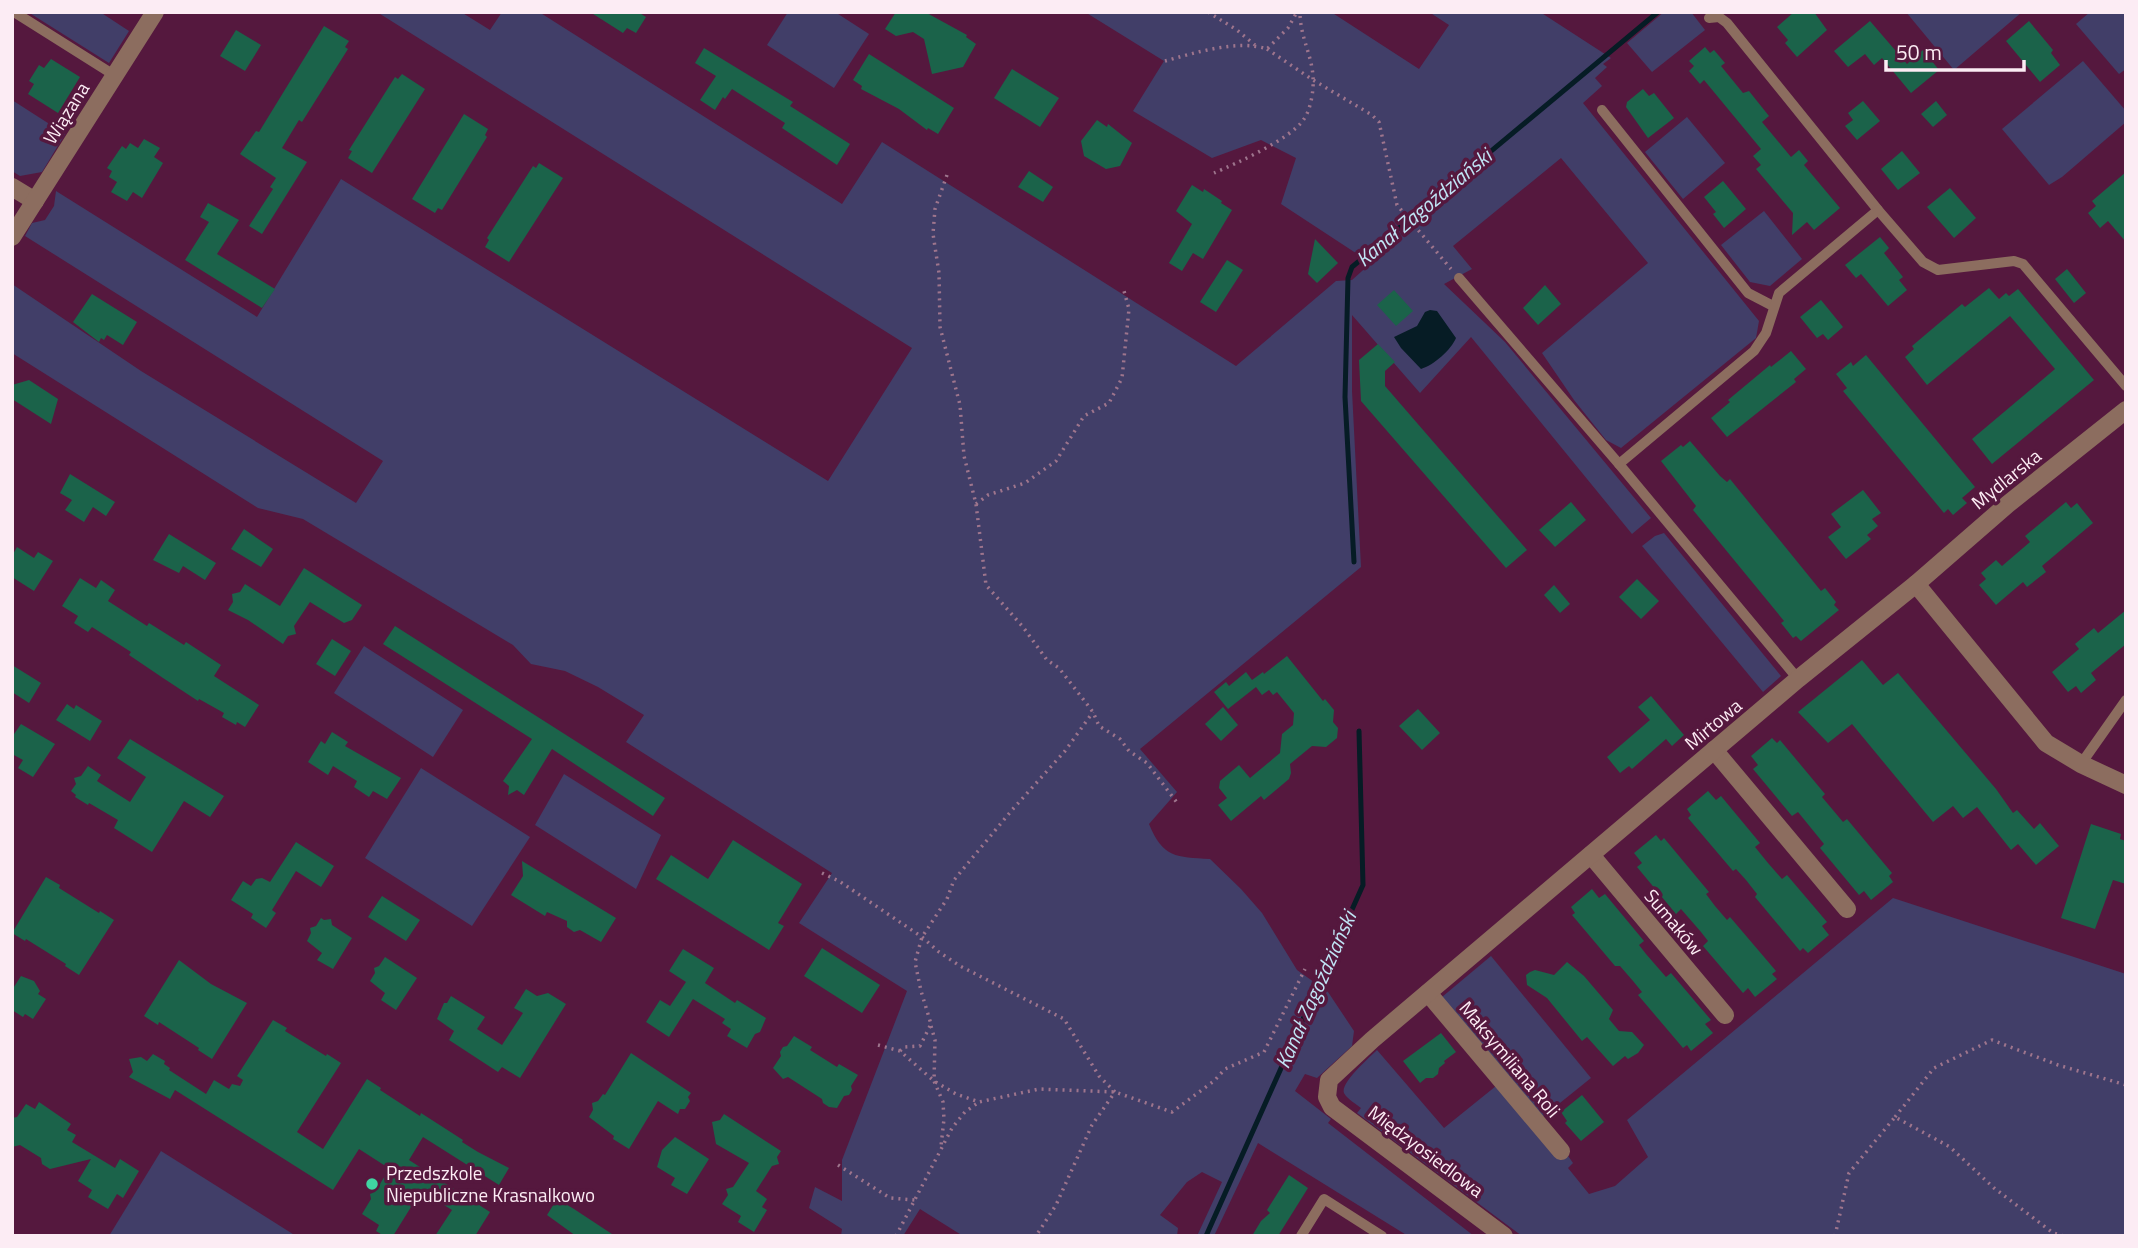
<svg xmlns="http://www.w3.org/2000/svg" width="2138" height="1248" viewBox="0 0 2138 1248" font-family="'Titillium Web',sans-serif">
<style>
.green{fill:#413e68}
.water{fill:#061c25}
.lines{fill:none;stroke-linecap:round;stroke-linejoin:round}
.stream{stroke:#061c25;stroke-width:5}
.building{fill:#1b634a}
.path{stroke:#9e758d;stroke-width:3.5;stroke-dasharray:2 5;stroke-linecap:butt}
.lane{stroke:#8c6d5f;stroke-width:10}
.street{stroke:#8c6d5f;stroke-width:18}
.poi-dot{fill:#40d4a2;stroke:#55183e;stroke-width:2.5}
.labels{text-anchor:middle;stroke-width:7;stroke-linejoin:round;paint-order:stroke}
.street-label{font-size:19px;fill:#fcecf4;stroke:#55183e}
.poi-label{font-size:19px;fill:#fcecf4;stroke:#55183e;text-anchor:start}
.water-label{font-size:21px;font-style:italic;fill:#c0e5f5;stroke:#55183e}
</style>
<rect width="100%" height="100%" fill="#55183e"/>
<g class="green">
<polygon points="28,12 100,12 129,31 109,63"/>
<path d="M 377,12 L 461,12 L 490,30 L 502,12 L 539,12 L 842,204 L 882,142 L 1236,366 L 1336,281 L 1352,280 L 1371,263 L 1281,204 L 1296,158 L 1261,140 L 1212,158 L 1133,111 L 1164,61 L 1085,12 L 1331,12 L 1419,69 L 1449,25 L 1429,12 L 1540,12 L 1611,58 L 1603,64 L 1607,67 L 1595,78 L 1602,86 L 1583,103 L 1759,321 L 1756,338 L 1621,448 L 1606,440 L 1574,400 L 1542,353 L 1648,263 L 1561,158 L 1453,246 L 1472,269 L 1444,284 L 1505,342 L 1651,518 L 1632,534 L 1471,337 L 1420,393 L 1352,315 L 1352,391 L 1361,567 L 1140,749 L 1177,792 L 1149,824 C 1163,858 1176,857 1210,859 L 1241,889 L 1262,913 L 1297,970 L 1328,992 L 1354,1031 L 1352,1046 L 1317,1078 L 1305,1074 L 1295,1091 L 1331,1119 L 1328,1123 L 1474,1236 L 1408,1236 L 1258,1143 L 1214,1236 L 1197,1236 L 1222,1182 L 1202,1172 L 1187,1182 L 1160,1215 L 1178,1228 L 1177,1236 L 963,1236 L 920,1209 L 903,1236 L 841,1236 L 842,1229 L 809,1208 L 815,1187 L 842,1201 L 842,1160 L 907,991 L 799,923 L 832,873 L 626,742 L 644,715 L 598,687 L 565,671 L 531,664 L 513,645 L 303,519 L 258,508 L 12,353 L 12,284 L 141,371 L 356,503 L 383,461 L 25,236 L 32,223 L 45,220 L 54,206 L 56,191 L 257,317 L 341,179 L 828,481 L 912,348 Z"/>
<polygon points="788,12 835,12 869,34 834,88 767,45"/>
<polygon points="1664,12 1691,12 1705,30 1652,72 1627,43"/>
<polygon points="1906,12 2022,12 1954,70"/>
<polygon points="2090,12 2126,12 2126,69 2119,74 2076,24"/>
<polygon points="2083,61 2126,111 2126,122 2062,177 2049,185 2002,129"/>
<polygon points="12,100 65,134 42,172 20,176 12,171"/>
<polygon points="1687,117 1725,163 1683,199 1645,152"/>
<polygon points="1764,211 1802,259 1770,286 1750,282 1721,245"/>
<polygon points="1664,533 1781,676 1763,692 1642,546 1655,536"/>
<polygon points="364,646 463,710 433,757 334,693"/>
<polygon points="421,768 530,837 472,926 365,858"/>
<polygon points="564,774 661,835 636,889 535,825"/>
<path d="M 1893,898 L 2126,974 L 2126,1236 L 1522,1236 L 1357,1113 L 1361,1108 C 1356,1104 1347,1099 1344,1093 C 1340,1083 1370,1057 1377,1050 L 1444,1128 L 1496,1086 L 1566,1153 L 1573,1163 L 1568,1168 L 1589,1194 L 1615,1186 L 1648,1157 L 1627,1120 Z"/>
<polygon points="1491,956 1591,1078 1540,1119 1442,997"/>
<polygon points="161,1151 296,1236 109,1236"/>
</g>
<path class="water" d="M 1430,310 L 1437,311 L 1456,338 C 1451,350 1434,365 1421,369 L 1401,348 L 1394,337 L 1417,326 L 1425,312 Z"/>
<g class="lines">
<g class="stream">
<polyline points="1354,562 1345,397 1348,278 1352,267 1658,12"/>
<polyline points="1206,1236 1363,885 1359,731"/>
</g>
</g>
<g class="building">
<polygon points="590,12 638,12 646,17 636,33 627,28 623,33"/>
<polygon points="896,12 925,12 967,35 966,37 976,44 963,67 932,74 924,39 913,32 896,36 885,29"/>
<polygon points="1794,12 1814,12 1827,30 1797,57 1785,43 1788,40 1777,27"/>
<polygon points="1870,21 1907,64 1923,50 1939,70 1911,93 1882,58 1874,65 1865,54 1848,67 1834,51"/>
<polygon points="2029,21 2053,50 2051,53 2060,65 2040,82 2006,41"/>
<polygon points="324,26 349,41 345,47 348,49 302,122 299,120 282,148 307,162 262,234 249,226 273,189 270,187 276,178 240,154 256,131 259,132"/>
<polygon points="236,30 261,45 245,71 220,56"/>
<polygon points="1705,47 1710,53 1714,50 1725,63 1721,66 1743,93 1749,91 1769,116 1762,122 1791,157 1799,150 1808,161 1804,165 1840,208 1814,230 1807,222 1792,235 1793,213 1756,169 1761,165 1753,156 1761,149 1704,80 1700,84 1689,71 1694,66 1689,61"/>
<polygon points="704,48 793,102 790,106 850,144 837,165 782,128 785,123 732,89 725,99 723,97 715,110 700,100 716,76 695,63"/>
<polygon points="869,54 954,108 938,134 928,128 927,130 899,109 861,89 862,86 853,80"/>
<polygon points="51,59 80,77 58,113 28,94 34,84 29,81 39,65 44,68"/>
<polygon points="1012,69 1059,98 1040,127 994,98"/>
<polygon points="402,74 425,89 372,173 348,158 352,151 349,150 395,77 398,79"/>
<polygon points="1643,89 1649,96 1654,93 1674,118 1648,138 1626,107 1627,102"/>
<polygon points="1863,101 1880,121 1857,140 1845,126 1853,120 1848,113"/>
<polygon points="1936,101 1947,115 1933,127 1921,114"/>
<polygon points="464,114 488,129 485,135 487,137 442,210 438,208 435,213 412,199"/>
<polygon points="1097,120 1107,127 1108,124 1132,143 1120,166 1106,169 1084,156 1081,141"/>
<polygon points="144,139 160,148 154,157 163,163 142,198 133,192 127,201 111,192 117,182 109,177 112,171 107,168 122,146 126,149 130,143 138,148"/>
<polygon points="1902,151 1920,173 1898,190 1881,169"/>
<polygon points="539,163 563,178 509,262 485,247 489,240 487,238 533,166 536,168"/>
<polygon points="1029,171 1053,187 1043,202 1018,187"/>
<polygon points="2126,172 2126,242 2108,221 2100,228 2088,213 2096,206 2092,201"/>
<polygon points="1723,181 1746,209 1724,228 1713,214 1716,212 1704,197"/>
<polygon points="1192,185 1203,192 1204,189 1222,201 1221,203 1232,210 1203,259 1193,253 1182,271 1169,263 1192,224 1176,211"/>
<polygon points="1950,188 1976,218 1954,238 1927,207"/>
<polygon points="208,203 239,220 217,254 275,289 262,308 185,260 209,222 200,217"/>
<polygon points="1880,237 1889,248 1884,253 1903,277 1899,280 1907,290 1888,306 1861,274 1856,278 1845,265"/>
<polygon points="1315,239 1338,263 1317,283 1308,274"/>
<polygon points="1227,260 1243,270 1216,312 1200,302"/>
<polygon points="2067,269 2086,293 2074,303 2055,279"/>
<polygon points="1545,285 1561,304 1538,325 1523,308"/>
<polygon points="1989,288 1999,299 2006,293 2009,296 2018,289 2094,380 1992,464 1972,439 2055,369 2010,316 1927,385 1905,357 1914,349 1912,346 1938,324 1962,304 1965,307"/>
<polygon points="1394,290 1413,311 1396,326 1377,305"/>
<polygon points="92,294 137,322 123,345 107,335 104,340 101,338 99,342 73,322"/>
<polygon points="1821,300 1843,327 1828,340 1823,334 1817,338 1800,317"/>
<polygon points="1378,344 1395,362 1385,371 1385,386 1527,550 1506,568 1361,401 1359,360"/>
<polygon points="1791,351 1806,369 1794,379 1796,382 1727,437 1711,418 1730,402 1728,400 1770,365 1771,367"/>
<polygon points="1866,355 1975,487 1962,498 1967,503 1953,515 1948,509 1944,513 1843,391 1847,388 1836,374 1851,362 1853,366"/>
<polygon points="29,380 58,399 51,424 12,399 12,385"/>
<polygon points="1690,441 1720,476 1727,482 1730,479 1821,591 1825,588 1836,602 1834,605 1839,610 1801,641 1796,636 1793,638 1781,623 1784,621 1693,510 1696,506 1661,461 1681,445 1683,447"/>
<polygon points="70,474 115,502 106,516 93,507 84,522 65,510 72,500 60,493"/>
<polygon points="1863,490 1881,513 1872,519 1878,526 1867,535 1871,539 1846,559 1828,537 1841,527 1831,514"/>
<polygon points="1571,502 1586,520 1555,547 1539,530"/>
<polygon points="2066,502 2071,508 2077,503 2093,523 2042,566 2046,572 2037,579 2027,587 2023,582 1996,605 1979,585 1986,579 1981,573 1996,560 2002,566 2030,542 2025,536"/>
<polygon points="244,529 273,549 261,567 231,549"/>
<polygon points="169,534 216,563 205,580 183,566 179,573 153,560"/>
<polygon points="17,547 34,558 38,552 53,561 34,591 12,577 12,556"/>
<polygon points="304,568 362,605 352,620 344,623 310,602 294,626 296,634 288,636 283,644 248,620 228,610 233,602 232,594 240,592 245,584 280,606"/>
<polygon points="80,578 96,588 101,580 115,590 108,601 147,626 149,623 184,645 186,642 221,665 214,676 259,705 245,727 237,722 236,725 222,717 224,713 199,699 198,701 163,678 129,655 131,652 92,627 88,632 74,623 78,616 62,606"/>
<polygon points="1637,579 1659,601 1641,619 1619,597"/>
<polygon points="1554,585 1570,604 1560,613 1544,595"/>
<polygon points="2126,610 2126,644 2091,673 2096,680 2081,693 2076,686 2068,692 2052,672 2079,649 2075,644 2094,628 2098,633"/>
<polygon points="395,626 665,798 653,816 552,749 524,795 517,790 508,795 509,786 503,781 532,739 383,644"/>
<polygon points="332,639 351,651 335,676 316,664"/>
<polygon points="1287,656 1323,701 1325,699 1334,710 1333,722 1338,728 1337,738 1326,747 1312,746 1290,764 1291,773 1289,779 1264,800 1261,796 1231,821 1218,805 1227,798 1219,788 1220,781 1239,765 1250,778 1280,753 1282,734 1293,725 1294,713 1277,692 1273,695 1269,690 1262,695 1256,687 1228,709 1214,692 1226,682 1229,686 1246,672 1252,680 1263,672 1264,674"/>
<polygon points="1862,660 1883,685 1898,673 1996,789 2013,813 2017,810 2034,829 2040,823 2059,846 2036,865 2018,844 2011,850 1977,807 1963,818 1953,806 1933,822 1852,724 1828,743 1798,712"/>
<polygon points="12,665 41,683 29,703 12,692"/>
<polygon points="1651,696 1684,735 1672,746 1666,739 1632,769 1629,766 1620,773 1607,757 1650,720 1638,707"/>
<polygon points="67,704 74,709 76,705 102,721 90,741 56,720"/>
<polygon points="1223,707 1238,725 1221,741 1205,724"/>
<polygon points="1418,709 1440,733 1422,750 1399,726"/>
<polygon points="21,724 55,744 33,777 18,768 23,760 12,754 12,737"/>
<polygon points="332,732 348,742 345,746 401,778 387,799 373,791 369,797 354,787 357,781 333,766 328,775 308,762 321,741 325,744"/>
<polygon points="1772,738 1777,743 1780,740 1825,794 1822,797 1843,822 1847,819 1892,873 1889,876 1893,882 1871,900 1864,891 1859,895 1820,848 1824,844 1798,812 1792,816 1753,769 1758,765 1751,756"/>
<polygon points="130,739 224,796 210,817 184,801 152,852 114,828 118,820 89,803 88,805 75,797 76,795 71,791 76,784 74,778 81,776 88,766 101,775 97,781 130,802 146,777 117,758"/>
<polygon points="1708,791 1716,800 1721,796 1760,843 1755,847 1768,863 1782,879 1787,875 1827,922 1822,926 1829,935 1808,953 1803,948 1800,951 1755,897 1757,894 1746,880 1736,869 1733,871 1688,818 1691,815 1687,809"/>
<polygon points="2091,824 2121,834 2120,839 2126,841 2126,884 2113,880 2095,929 2061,918"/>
<polygon points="1656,835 1661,841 1664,838 1709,892 1706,894 1715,906 1727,920 1730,917 1776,971 1772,974 1777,979 1755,997 1748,988 1743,993 1703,946 1708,941 1701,932 1681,909 1676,914 1637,867 1642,863 1634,853"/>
<polygon points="733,840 802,884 778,923 784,926 769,950 656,879 671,855 708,879"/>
<polygon points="296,842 334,866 321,887 296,871 272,910 276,913 266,928 251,918 253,914 231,900 243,881 251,886 256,879 262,878 270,882"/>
<polygon points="522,861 616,918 601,942 580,930 574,932 567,927 567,921 547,912 545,916 511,895 523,876"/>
<polygon points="46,877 60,885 59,888 99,913 100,911 114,920 79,975 65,966 66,964 26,939 25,941 12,933"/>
<polygon points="1592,889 1599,898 1605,894 1644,941 1639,945 1646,954 1666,977 1671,973 1711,1020 1705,1024 1713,1033 1691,1051 1687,1045 1683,1048 1638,995 1642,992 1633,981 1620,966 1615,966 1572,915 1575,913 1571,907"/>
<polygon points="382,896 420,920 406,941 368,917"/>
<polygon points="321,918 324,920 331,919 332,925 352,938 333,969 317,960 322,953 307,941 311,933 310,928 316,926"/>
<polygon points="822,948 880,985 862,1013 804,976"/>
<polygon points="683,949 714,968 705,983 735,1003 737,1000 766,1018 760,1032 755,1034 747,1048 727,1036 731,1029 722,1023 725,1019 693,999 669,1037 646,1022 660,1000 670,1006 686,982 669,971"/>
<polygon points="385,957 417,978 396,1010 381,1000 385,993 370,981 375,973 374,968 379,966"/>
<polygon points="179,960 211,984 247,1003 212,1059 198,1050 199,1048 159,1022 158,1025 144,1016"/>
<polygon points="1567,962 1584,976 1613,1010 1609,1019 1619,1031 1632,1032 1644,1045 1638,1053 1628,1059 1625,1056 1613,1066 1587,1037 1582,1041 1547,998 1527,985 1526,975 1530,972 1535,970 1554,975"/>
<polygon points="21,976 34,981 40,991 38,994 46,999 33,1019 25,1014 23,1017 12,1010 12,990"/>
<polygon points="526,989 537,996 548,993 566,1004 520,1078 502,1067 498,1072 449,1040 454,1031 437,1019 444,1003 447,1003 451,996 485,1017 477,1029 502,1045 523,1013 514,1008"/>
<polygon points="273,1020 287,1028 285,1031 326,1056 327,1054 341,1063 297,1132 323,1149 367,1079 381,1088 380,1090 420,1116 421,1113 463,1140 462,1142 478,1152 509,1168 499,1185 423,1137 409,1160 490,1212 475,1236 435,1236 452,1210 421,1191 393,1236 384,1236 376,1231 379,1225 362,1214 371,1199 370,1194 375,1192 388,1171 386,1169 387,1167 359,1149 333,1190 175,1090 170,1099 129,1077 133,1072 129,1059 141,1057 147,1061 153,1054 165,1061 164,1064 170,1068 169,1070 206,1094 214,1080 229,1089 232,1084 240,1086 243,1080 237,1076"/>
<polygon points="1441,1033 1456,1052 1444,1061 1445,1063 1439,1068 1438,1074 1433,1078 1426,1078 1420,1083 1403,1061"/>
<polygon points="794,1036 812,1047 810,1050 837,1067 839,1064 858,1075 851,1086 852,1090 849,1095 844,1096 837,1108 829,1107 823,1103 822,1099 788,1077 783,1079 773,1068 781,1056 780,1052 783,1047 787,1046"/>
<polygon points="631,1053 691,1093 688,1097 690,1101 685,1109 680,1109 678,1114 658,1101 629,1149 613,1139 614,1136 589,1117 593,1110 592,1103 598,1101 603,1094 605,1095"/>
<polygon points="1582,1095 1604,1122 1581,1141 1565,1123 1567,1121 1561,1112"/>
<polygon points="39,1102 71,1124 67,1130 76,1135 72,1142 115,1168 120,1159 139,1171 123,1198 117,1194 108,1209 88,1197 92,1190 78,1181 91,1159 50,1169 42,1164 41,1158 20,1145 12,1147 12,1118 17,1117 26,1104 35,1109"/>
<polygon points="724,1114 781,1151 777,1157 779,1164 772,1166 756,1191 767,1199 762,1207 767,1210 754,1232 738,1222 741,1216 722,1204 728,1195 726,1189 733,1187 749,1163 716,1144 712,1122 720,1120"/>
<polygon points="675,1137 709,1159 687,1194 671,1185 675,1178 657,1167 662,1150"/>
<polygon points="1289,1175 1308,1188 1278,1236 1252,1236 1261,1221 1270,1213 1267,1210"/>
<polygon points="557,1199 574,1209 615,1236 576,1236 547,1215"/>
</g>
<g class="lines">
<g class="path">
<polyline points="1208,12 1237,30 1255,45"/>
<polyline points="1267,49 1313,80 1372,115 1379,122 1397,205 1451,269"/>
<path d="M 1165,61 C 1194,53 1238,39 1267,49 L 1288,28 L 1297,12"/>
<path d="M 1214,173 C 1237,163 1291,139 1304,119 C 1311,109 1314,89 1313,77 C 1312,55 1300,37 1300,12"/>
<polyline points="947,175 935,209 933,234 939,273 940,327 960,405 964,456 976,504 986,585 1023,627 1047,660 1059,668 1093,712 1099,726 1120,739 1129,751 1147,763 1178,804"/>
<polyline points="976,504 988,495 1025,483 1056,461 1084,416 1109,403 1122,378 1129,309 1124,291"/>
<polyline points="822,873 839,881 922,937 939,952 960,966 1064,1019 1099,1076 1115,1092 1092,1125 1056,1205 1036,1236"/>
<polyline points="931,1026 935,1040 934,1081 943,1102 944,1119 941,1146"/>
<polyline points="878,1045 900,1051 934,1081 956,1094 979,1102 1039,1089 1115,1092 1172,1112 1214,1081 1225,1069 1264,1052 1305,969"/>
<polyline points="900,1051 904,1047 920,1046 931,1024 921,991 915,962 922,937 947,899 954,880 1012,810 1065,751 1093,712"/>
<polyline points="1895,1117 1934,1068 1992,1040 2058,1065 2126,1085"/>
<polyline points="838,1165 890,1198 915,1200"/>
<polyline points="896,1236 952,1128 965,1112 979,1102"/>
<polyline points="1835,1236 1849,1173 1895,1117 1950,1147 1994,1188 2053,1233 2064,1236"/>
</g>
<g class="lane">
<polyline points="14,12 114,75"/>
<polyline points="1709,18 1719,17 1727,23 1878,210 1923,262 1938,270 2014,261 2023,264 2126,386"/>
<polyline points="1602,110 1748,293 1773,306"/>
<polyline points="1459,278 1619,464 1798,679"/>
<polyline points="1619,464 1754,351 1766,333 1779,293 1878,210"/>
<polyline points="2081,764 2126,700"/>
<polyline points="1301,1236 1324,1199 1382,1236"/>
</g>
<g class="street">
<polyline points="12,187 35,201"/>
<polyline points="12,237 155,12"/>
<polyline points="1916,584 2046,743 2081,764 2126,785"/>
<polyline points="1714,750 1847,909"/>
<polyline points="1591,855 1725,1015"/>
<polyline points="1428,993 1561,1151"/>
<polyline points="1504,1236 1332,1107 1327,1097 1329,1080 1372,1040 1798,679 1916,584 2008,504 2126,410"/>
</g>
</g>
<circle class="poi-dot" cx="372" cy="1184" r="7"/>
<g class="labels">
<g class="street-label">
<text transform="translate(66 113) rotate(-58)" y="7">Wiązana</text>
<text transform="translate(2006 479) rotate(-39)" y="7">Mydlarska</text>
<text transform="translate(1713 724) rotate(-40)" y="7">Mirtowa</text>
<text transform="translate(1674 922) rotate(50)" y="7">Sumaków</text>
<text transform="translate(1510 1059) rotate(50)" y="7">Maksymiliana Roli</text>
<text transform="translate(1426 1151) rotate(37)" y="7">Międzyosiedlowa</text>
</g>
<g class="poi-label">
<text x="386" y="1180">Przedszkole<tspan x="386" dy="22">Niepubliczne Krasnalkowo</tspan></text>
</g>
<g class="water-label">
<text transform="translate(1424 208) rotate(-40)" y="7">Kanał Zagoździański</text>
<text transform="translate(1316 990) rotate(-66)" y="7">Kanał Zagoździański</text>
</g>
</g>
<rect width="2138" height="1248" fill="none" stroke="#fcecf4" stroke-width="28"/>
<path d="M1886 60v10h138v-10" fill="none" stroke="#fcecf4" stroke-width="3.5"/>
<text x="1896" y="60" font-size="21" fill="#fcecf4" stroke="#55183e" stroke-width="5" paint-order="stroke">50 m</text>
</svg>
